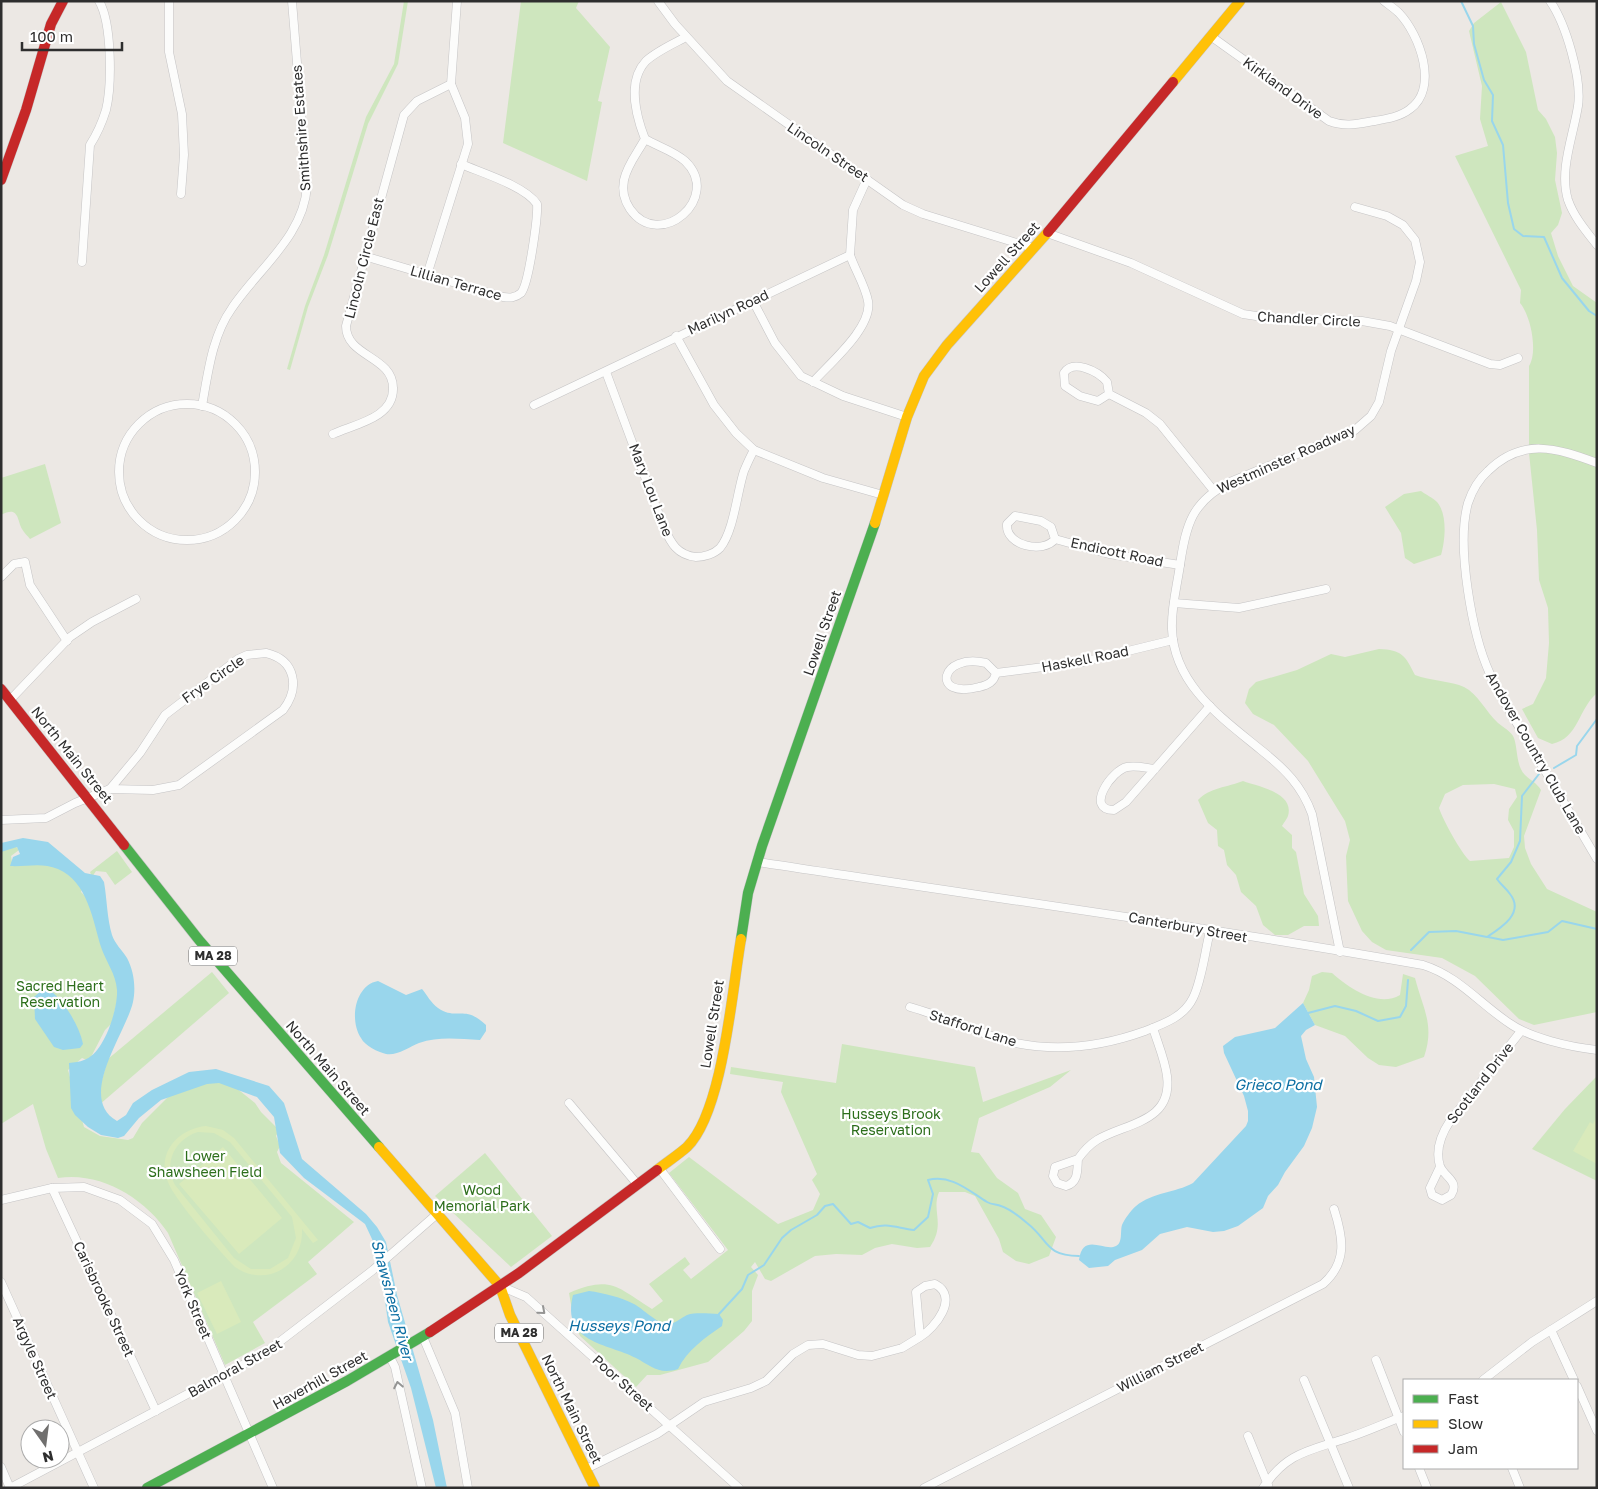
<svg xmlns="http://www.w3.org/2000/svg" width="1598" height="1489" viewBox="0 0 1598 1489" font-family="'Golos Text',sans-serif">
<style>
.green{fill:#cee6be;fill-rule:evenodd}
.pitch{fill:#d9eabb;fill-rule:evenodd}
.water{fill:#99d6ec}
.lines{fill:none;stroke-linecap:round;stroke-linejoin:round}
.stream{stroke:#99d6ec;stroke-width:2}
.street-casing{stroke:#c5c4c5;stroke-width:9}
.fast-casing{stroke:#c5c4c5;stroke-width:11}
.slow-casing{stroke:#c5c4c5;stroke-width:11}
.jam-casing{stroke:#c5c4c5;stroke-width:11}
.street{stroke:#fcfcfb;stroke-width:8}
.fast{stroke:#4caf50;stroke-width:10}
.slow{stroke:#ffc107;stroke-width:10}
.jam{stroke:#c62828;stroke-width:10}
.oneway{stroke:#959594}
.labels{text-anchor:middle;stroke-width:4.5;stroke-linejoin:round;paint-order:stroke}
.shield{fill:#fff;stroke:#6d6d6d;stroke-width:1}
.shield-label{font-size:12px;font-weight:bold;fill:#2e2e2e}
.street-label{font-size:14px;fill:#2e2e2e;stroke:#fff}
.park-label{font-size:14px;fill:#2c6e1b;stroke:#fff}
.water-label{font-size:15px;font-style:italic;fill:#0d6fa3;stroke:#fff}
</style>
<rect width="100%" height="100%" fill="#ece8e4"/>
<g class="green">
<polygon points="404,1 408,1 398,64 368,124 328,255 308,307 290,370 287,369 305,306 324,255 366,117 394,64"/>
<polygon points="521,1 579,1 576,8 610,47 598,101 602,102 587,181 503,143"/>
<path d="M 1501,2 L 1526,52 L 1538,110 L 1546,119 L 1555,137 L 1557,153 L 1555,180 L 1562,213 L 1558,225 L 1551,233 L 1558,256 L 1573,286 L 1597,303 L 1597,693 C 1578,709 1579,738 1552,744 L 1538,738 L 1522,709 L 1533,704 L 1546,678 L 1549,643 L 1548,608 L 1539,580 L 1537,530 L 1529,453 L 1529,366 C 1538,352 1531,316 1520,303 L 1521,290 L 1455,156 L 1488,146 L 1480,119 L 1482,86 L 1469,31 L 1474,23 Z"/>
<path d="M 45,464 L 61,523 L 30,539 C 28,536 24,533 22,529 C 17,520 19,505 1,515 L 1,478 Z"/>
<path d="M 1421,491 C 1425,494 1433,498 1437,502 C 1448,515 1445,541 1441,555 L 1414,564 L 1405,558 L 1401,533 L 1385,507 L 1404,494 Z"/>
<path d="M 1379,649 C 1402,650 1405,655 1415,675 C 1430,681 1452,681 1464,687 C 1478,694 1486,712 1498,723 C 1503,727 1512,732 1514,738 C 1518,750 1516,766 1525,775 C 1531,781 1536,782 1541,790 L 1524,836 L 1525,848 L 1531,864 L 1547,889 L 1597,912 L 1597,1012 L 1534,1025 L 1519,1019 L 1475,976 L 1442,958 L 1386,950 L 1372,942 L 1362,931 L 1348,901 L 1346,856 L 1350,840 L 1345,821 L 1308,761 L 1274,725 L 1253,714 L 1245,703 L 1249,689 L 1256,682 L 1297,670 L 1331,654 L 1345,657 ZM 1494,784 L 1515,789 L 1517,797 L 1509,809 L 1508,820 L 1514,831 L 1514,847 L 1509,858 L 1470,861 C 1461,853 1443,820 1439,808 L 1445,794 L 1463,785 Z"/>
<path d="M 1243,781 C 1256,786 1295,792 1288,816 C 1287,819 1284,822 1282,826 L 1292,835 L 1292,848 L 1296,852 L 1304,894 L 1318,916 L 1319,926 L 1304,926 L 1288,935 L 1275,935 L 1263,925 L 1256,906 L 1241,892 L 1236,875 L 1227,865 L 1224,850 L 1218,846 L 1217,830 L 1208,823 L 1198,800 C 1209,788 1228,787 1243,781 Z"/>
<path d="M 12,842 L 19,850 L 11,856 L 12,862 L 55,856 L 82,889 L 81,892 L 89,900 L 120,987 L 112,1023 L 105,1030 L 91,1057 L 87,1060 L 82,1058 L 68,1070 L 84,1127 L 100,1136 L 128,1140 L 133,1138 L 142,1123 L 171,1094 L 200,1084 L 221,1080 L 235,1087 L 255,1103 L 261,1112 L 279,1130 L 276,1136 L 280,1146 L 277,1152 L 281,1163 L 354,1222 L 308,1262 L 317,1274 L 253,1322 L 265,1343 L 225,1365 L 168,1233 C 145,1198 100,1171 58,1178 L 46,1149 L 33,1104 L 1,1124 L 1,844 Z"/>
<polygon points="117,851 132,872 115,885 106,872 96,871 92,877 90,872"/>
<polygon points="212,972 229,993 99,1105 101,1083 108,1059"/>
<path d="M 1322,972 L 1332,973 C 1349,988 1378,1008 1400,995 L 1403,974 L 1415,978 C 1423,1009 1435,1025 1424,1057 L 1396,1067 L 1379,1065 L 1368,1058 L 1345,1036 L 1315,1025 L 1303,1003 L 1309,990 L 1312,976 Z"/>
<path d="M 842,1044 L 975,1067 L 983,1102 L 1071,1070 L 1050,1087 L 979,1118 L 971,1152 L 979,1153 L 997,1178 L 1018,1193 L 1025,1209 L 1041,1215 L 1056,1237 L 1049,1256 L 1029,1264 L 1016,1261 L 1003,1252 L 999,1239 L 975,1196 L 965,1192 L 939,1192 C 931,1211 946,1224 930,1247 L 917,1248 L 892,1244 L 875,1248 L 862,1255 L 836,1254 L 815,1256 L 771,1281 L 765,1279 L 755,1262 L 751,1267 L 758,1275 L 752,1291 L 752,1321 L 744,1331 L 708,1362 L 660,1375 L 647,1375 L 636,1387 L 580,1336 L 574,1322 L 569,1293 C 611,1275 617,1287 652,1309 L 663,1301 L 649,1284 L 685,1257 L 690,1264 L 683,1270 L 691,1279 L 728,1250 L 669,1173 L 689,1157 L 778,1224 L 813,1210 L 820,1194 L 812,1180 L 817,1174 L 781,1092 L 783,1082 L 730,1074 L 731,1067 L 836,1083 Z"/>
<polygon points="1597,1076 1597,1181 1532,1149 1565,1109"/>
<polygon points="485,1153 552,1236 511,1267 435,1196"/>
</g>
<g class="pitch">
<polygon points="1597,1116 1597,1164 1573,1151 1590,1122 1593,1124"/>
<path d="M 206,1126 L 223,1130 L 234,1138 L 318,1240 L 313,1243 L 302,1229 C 304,1267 265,1288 235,1267 C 220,1252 174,1199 168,1182 C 156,1153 178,1129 206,1126 ZM 198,1132 L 214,1133 L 230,1142 L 292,1217 L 296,1238 L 288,1258 L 270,1269 L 251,1269 L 234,1258 L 175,1185 C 163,1163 175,1139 198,1132 Z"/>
<polygon points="223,1147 282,1218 239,1254 179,1184"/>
<polygon points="221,1281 241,1322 217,1334 197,1293"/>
</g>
<g class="water">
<path d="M 23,838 L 48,842 L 85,873 L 100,876 L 104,882 C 107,899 107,919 112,935 C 115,944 122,950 127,958 C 134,971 136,988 133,1002 C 126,1033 76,1098 117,1121 L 126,1115 L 133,1103 L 152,1090 L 189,1072 L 216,1069 L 269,1086 L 284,1103 L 302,1159 L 366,1214 L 377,1227 L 386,1242 L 397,1295 L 433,1420 L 447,1488 L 436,1488 L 411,1388 L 388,1322 L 378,1252 L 365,1224 L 304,1178 L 280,1153 L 274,1117 L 257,1097 L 219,1083 L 207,1084 L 161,1100 L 139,1118 L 124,1136 L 118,1138 L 101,1135 L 88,1127 L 75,1115 L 71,1108 L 69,1063 C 74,1062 80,1062 84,1060 C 104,1054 118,1009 117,990 C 116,974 106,962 101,947 C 93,921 88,882 58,869 C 41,862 27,867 10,866 L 13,857 L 20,854 L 17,847 L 1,852 L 1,843 Z"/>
<path d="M 378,981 L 406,995 L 422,989 C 427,995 431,1003 438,1008 C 457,1021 464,1004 486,1025 L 486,1031 L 480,1040 C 459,1039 439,1036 419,1043 C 409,1047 397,1056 386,1054 C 378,1052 365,1046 361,1038 C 349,1020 355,985 378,981 Z"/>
<path d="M 43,989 L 49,989 C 64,1002 79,1024 83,1044 L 80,1048 L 63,1050 L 54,1047 L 35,1019 L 34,997 Z"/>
<path d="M 1303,1003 L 1315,1025 L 1306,1030 L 1301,1036 L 1306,1059 L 1314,1077 L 1317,1107 L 1312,1128 L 1304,1146 L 1285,1172 L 1278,1185 L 1268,1196 L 1263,1208 L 1238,1226 L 1224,1231 L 1213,1232 L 1187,1227 L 1160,1234 L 1142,1250 L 1115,1260 L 1108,1266 L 1089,1268 L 1079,1260 C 1083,1232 1104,1252 1116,1246 C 1123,1243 1120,1231 1122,1225 C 1124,1220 1131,1210 1136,1206 C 1153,1192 1175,1193 1193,1183 L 1246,1126 L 1248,1121 L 1248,1111 L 1244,1096 L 1224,1053 L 1223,1046 L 1235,1037 L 1275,1028 Z"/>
<path d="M 589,1291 C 604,1293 620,1297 634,1304 C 643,1309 657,1323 666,1324 C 674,1325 681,1318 687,1315 C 697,1312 709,1314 719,1314 L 723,1320 L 722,1326 C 705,1338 687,1350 678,1369 C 659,1375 651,1366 636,1358 C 607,1343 561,1343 573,1295 Z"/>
</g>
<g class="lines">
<g class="stream">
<polyline points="1461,1 1473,26 1474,44 1484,80 1493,95 1492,121 1503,145 1508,203 1514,229 1523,236 1544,237 1562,278 1589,311 1597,316"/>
<polyline points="1554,768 1576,755 1577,746 1597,719"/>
<polyline points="1488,937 1503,940 1548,932 1562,921 1597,929"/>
<path d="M 1411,950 L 1429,932 L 1456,931 L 1487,937 C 1501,928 1525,913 1510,894 C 1506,888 1501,885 1497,879 L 1511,862 L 1520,841 L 1522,796 L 1539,774"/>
<polyline points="1308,1013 1335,1006 1356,1011 1378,1021 1400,1017 1406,1006 1408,980"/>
<path d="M 719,1314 L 742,1289 L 748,1275 L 764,1265 L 782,1238 L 791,1230 L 817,1215 L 825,1206 L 833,1204 L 851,1224 L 858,1222 L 870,1228 C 887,1222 897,1228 914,1230 L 928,1217 L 933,1194 L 928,1180 C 951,1174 969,1191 987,1202 C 992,1205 997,1204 1001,1206 C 1010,1209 1020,1217 1027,1223 C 1050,1241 1044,1255 1079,1256"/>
</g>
<defs>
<g id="street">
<polyline points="169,1 169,52 182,114 184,155 181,194"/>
<polyline points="658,1 675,24 727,81 903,205 923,214 1033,248"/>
<path d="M 1550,1 C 1566,24 1582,79 1578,106 C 1573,137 1559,170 1568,200 C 1574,217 1586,231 1597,245"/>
<path d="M 1212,37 L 1329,121 C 1345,127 1357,124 1374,121 C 1386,119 1400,117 1410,109 C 1439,88 1420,35 1399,13 C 1395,9 1389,5 1384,1"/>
<path d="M 645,139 C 638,152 627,165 624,180 C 622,190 624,200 630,209 C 660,252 723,197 685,161 C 674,151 657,146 645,139 C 636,116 627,81 646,61 C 657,51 673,44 686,37"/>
<polyline points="1047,233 1131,263 1243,314 1269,318 1362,321 1390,326 1490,364 1500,365 1518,358"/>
<path d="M 364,256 L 503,297 C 510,298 515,298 521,293 C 529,284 538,216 537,204 C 525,186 482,173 461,164"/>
<path d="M 82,262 L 90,145 C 97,134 102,123 106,110 C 112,85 112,23 99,1"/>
<polyline points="427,275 468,144 465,118 451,84 457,1"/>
<polyline points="753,301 775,343 801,376 843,396 907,417"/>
<polyline points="676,336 714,405 736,433 754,450 823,478 883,495"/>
<path d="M 606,372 L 664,528 C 671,543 677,555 696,557 C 704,557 714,554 720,548 C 734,531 737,492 744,471 C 747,464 750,457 754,450"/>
<path d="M 813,382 C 830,363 873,327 868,301 C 865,285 855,270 850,255"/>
<path d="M 1109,394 L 1107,382 C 1098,371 1073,359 1064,373 L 1065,386 L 1080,396 L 1098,401 L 1109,394 L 1146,413 L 1160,424 L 1214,491"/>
<circle cx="187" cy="472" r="68"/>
<polyline points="534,405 850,255 853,210 867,179"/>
<path d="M 202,406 C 208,373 212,336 232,308 C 258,269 304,236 307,186 L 292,1"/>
<path d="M 333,434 C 355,424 394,418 393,388 C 393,356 346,357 346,326 L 404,115 L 417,101 L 451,84"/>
<path d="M 1597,463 C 1557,448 1522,437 1488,471 C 1479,479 1472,491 1468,503 C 1456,545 1472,635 1490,674 C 1501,699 1516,721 1529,744 C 1552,782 1574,820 1597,859"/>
<path d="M 1055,539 L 1051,527 L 1041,521 L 1015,516 L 1007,524 C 1005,546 1044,554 1055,539 L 1109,554 L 1180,565"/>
<polyline points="1,577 14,564 25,562 30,585 67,641"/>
<polyline points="1174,603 1239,608 1326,589"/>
<path d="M 266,653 C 296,660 300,688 283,710 L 179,785 L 153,790 L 110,789 L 140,753 L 165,715 L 238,659 L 247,655 Z"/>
<path d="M 996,673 L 986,663 C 940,652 930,700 979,687 C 988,685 994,682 996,673 L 1083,662 L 1173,640"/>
<polyline points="10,700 70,637 92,622 136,599"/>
<path d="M 1155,769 C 1146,768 1136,765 1127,767 C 1112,770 1084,810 1114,810 L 1126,802 L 1210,706"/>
<polyline points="1,820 46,818 75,803 110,789"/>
<path d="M 758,862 C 979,896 1202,926 1423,965 C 1458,976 1479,1003 1509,1023 C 1530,1038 1570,1047 1597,1050"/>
<path d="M 1340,952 L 1312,814 C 1302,786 1285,769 1261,750 C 1222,718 1174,685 1172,629 C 1171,608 1177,586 1180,565 C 1186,524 1192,502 1230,482 L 1355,430 L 1371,416 L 1379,402 L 1391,351 L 1416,281 L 1420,262 L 1415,240 L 1403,225 L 1387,216 L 1355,207"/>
<path d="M 910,1007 C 942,1016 972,1030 1003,1040 C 1051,1053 1098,1048 1145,1031 C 1163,1024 1184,1017 1193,998 C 1202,980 1205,951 1210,931"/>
<polyline points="569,1103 638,1185"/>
<path d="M 1078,1159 L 1055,1167 L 1053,1176 L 1057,1183 L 1066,1186 C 1079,1182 1077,1170 1078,1159 C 1083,1152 1089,1145 1097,1140 C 1125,1123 1173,1123 1167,1076 C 1165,1060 1158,1044 1153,1028"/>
<path d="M 1440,1167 L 1430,1188 L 1432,1195 L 1442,1200 L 1451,1195 C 1460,1181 1444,1177 1440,1166 C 1435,1150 1442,1133 1450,1121 L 1521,1031"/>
<polyline points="660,1169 720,1249"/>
<polyline points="52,1188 156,1411"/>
<polyline points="1,1200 52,1188 84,1187 120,1200 152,1224 174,1260 273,1488"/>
<polyline points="1,1282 94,1488"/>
<polyline points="500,1286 526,1297 739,1488"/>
<polyline points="1551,1330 1574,1380"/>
<polyline points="423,1337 455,1413 468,1488"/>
<polyline points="390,1357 395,1367 422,1488"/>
<polyline points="1376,1360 1404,1432"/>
<polyline points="1304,1380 1349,1488"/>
<polyline points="1483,1380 1532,1342 1597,1301"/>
<polyline points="1577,1386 1597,1431"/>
<polyline points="1248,1436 1268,1485"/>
<polyline points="1,1467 10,1488"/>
<polyline points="1419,1468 1427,1488"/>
<polyline points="1512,1468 1520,1488"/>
<path d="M 586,1469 L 657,1434 L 704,1402 L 751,1388 L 766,1381 L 793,1354 L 808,1345 L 823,1344 L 858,1355 L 872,1356 L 902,1348 L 920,1337 L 916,1292 L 925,1286 L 935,1284 C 960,1297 935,1328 920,1337"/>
<polyline points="10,1488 265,1353 373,1270 437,1214"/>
<path d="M 924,1488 L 1323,1284 C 1348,1262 1343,1237 1334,1209"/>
<path d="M 1263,1488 C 1287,1452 1309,1451 1347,1438 C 1366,1432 1385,1423 1404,1416"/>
</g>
<g id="fast">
<polyline points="124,845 199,940 379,1147"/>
<polyline points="741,939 748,893 762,846 875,523"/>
<polyline points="147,1488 347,1381 430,1332"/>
</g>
<g id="slow">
<polyline points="1173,82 1240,1"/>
<polyline points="875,523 907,417 924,376 947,345 1048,232"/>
<polyline points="379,1147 500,1286 510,1315 595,1488"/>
<path d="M 657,1170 C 667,1162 678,1155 687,1147 C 723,1112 732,990 741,939"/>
</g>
<g id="jam">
<polyline points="1,180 26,110 51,24 63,1"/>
<polyline points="1048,232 1173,82"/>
<polyline points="1,689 124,845"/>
<polyline points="430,1332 519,1273 657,1170"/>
</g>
</defs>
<use href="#street" class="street-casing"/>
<use href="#fast" class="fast-casing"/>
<use href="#slow" class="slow-casing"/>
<use href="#jam" class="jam-casing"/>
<use href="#street" class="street"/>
<use href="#fast" class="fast"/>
<use href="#slow" class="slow"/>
<use href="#jam" class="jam"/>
</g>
<defs><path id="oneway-chevron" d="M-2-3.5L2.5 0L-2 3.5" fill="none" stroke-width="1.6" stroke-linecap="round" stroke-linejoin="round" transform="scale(1.25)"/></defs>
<g class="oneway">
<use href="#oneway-chevron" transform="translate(542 1311) rotate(41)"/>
<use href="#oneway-chevron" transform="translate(398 1385) rotate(-101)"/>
</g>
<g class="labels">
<g class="shield">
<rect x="189" y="946.5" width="48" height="19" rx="4"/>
<rect x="495" y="1323.5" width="48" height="19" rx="4"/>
</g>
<g class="shield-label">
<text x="213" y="960">MA 28</text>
<text x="519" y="1337">MA 28</text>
</g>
<g class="street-label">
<text transform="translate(1283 88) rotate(36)" y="5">Kirkland Drive</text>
<text transform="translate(301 128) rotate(-94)" y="5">Smithshire Estates</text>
<text transform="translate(828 152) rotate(34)" y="5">Lincoln Street</text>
<text transform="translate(1007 257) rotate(-48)" y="5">Lowell Street</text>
<text transform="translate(364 258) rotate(-76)" y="5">Lincoln Circle East</text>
<text transform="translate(456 283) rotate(16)" y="5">Lillian Terrace</text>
<text transform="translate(728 312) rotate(-25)" y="5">Marilyn Road</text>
<text transform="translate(1309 319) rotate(3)" y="5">Chandler Circle</text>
<text transform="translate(1286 459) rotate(-24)" y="5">Westminster Roadway</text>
<text transform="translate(651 490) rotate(69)" y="5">Mary Lou Lane</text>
<text transform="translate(1117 552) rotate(12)" y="5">Endicott Road</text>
<text transform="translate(822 633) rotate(-71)" y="5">Lowell Street</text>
<text transform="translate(1085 659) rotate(-11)" y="5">Haskell Road</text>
<text transform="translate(213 679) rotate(-35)" y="5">Frye Circle</text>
<text transform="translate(1536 753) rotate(60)" y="5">Andover Country Club Lane</text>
<text transform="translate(72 755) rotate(51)" y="5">North Main Street</text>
<text transform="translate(1188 927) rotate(10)" y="5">Canterbury Street</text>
<text transform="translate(712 1024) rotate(-81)" y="5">Lowell Street</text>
<text transform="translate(973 1028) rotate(18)" y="5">Stafford Lane</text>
<text transform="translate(328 1068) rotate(49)" y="5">North Main Street</text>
<text transform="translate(1480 1083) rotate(-52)" y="5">Scotland Drive</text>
<text transform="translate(104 1299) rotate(65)" y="5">Carisbrooke Street</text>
<text transform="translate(193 1304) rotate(67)" y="5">York Street</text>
<text transform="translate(35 1358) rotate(66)" y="5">Argyle Street</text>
<text transform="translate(1160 1367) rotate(-27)" y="5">William Street</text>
<text transform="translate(235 1368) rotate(-29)" y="5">Balmoral Street</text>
<text transform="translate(320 1380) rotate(-29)" y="5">Haverhill Street</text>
<text transform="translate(623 1383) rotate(42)" y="5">Poor Street</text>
<text transform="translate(572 1409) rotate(64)" y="5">North Main Street</text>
</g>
<g class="park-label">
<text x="60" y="991">Sacred Heart<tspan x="60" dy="16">Reservation</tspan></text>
<text x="891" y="1119">Husseys Brook<tspan x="891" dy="16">Reservation</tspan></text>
<text x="205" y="1161">Lower<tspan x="205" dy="16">Shawsheen Field</tspan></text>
<text x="482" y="1195">Wood<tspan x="482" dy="16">Memorial Park</tspan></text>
</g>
<g class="water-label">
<text x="1278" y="1090">Grieco Pond</text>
<text transform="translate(392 1300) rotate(75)" y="5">Shawsheen River</text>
<text x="619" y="1331">Husseys Pond</text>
</g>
</g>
<rect width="1598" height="1489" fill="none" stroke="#2e2e2e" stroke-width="5"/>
<rect x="1403" y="1379" width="175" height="90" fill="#ffffff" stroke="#ababab"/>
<rect x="1413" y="1395" width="25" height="8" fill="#4caf50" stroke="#ababab"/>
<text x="1448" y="1404" font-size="15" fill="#2e2e2e">Fast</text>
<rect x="1413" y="1420" width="25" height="8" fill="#ffc107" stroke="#ababab"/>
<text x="1448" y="1429" font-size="15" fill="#2e2e2e">Slow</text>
<rect x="1413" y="1445" width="25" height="8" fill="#c62828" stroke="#ababab"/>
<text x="1448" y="1454" font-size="15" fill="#2e2e2e">Jam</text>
<g transform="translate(45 1444) rotate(166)"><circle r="24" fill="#ffffff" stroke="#ababab"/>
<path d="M0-4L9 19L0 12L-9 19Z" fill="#706f6e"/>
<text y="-8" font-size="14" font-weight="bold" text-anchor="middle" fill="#2e2e2e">N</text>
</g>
<path d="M22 42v8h100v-8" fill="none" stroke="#2e2e2e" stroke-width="2.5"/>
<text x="30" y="42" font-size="15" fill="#2e2e2e" stroke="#ffffff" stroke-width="4" paint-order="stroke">100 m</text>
</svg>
